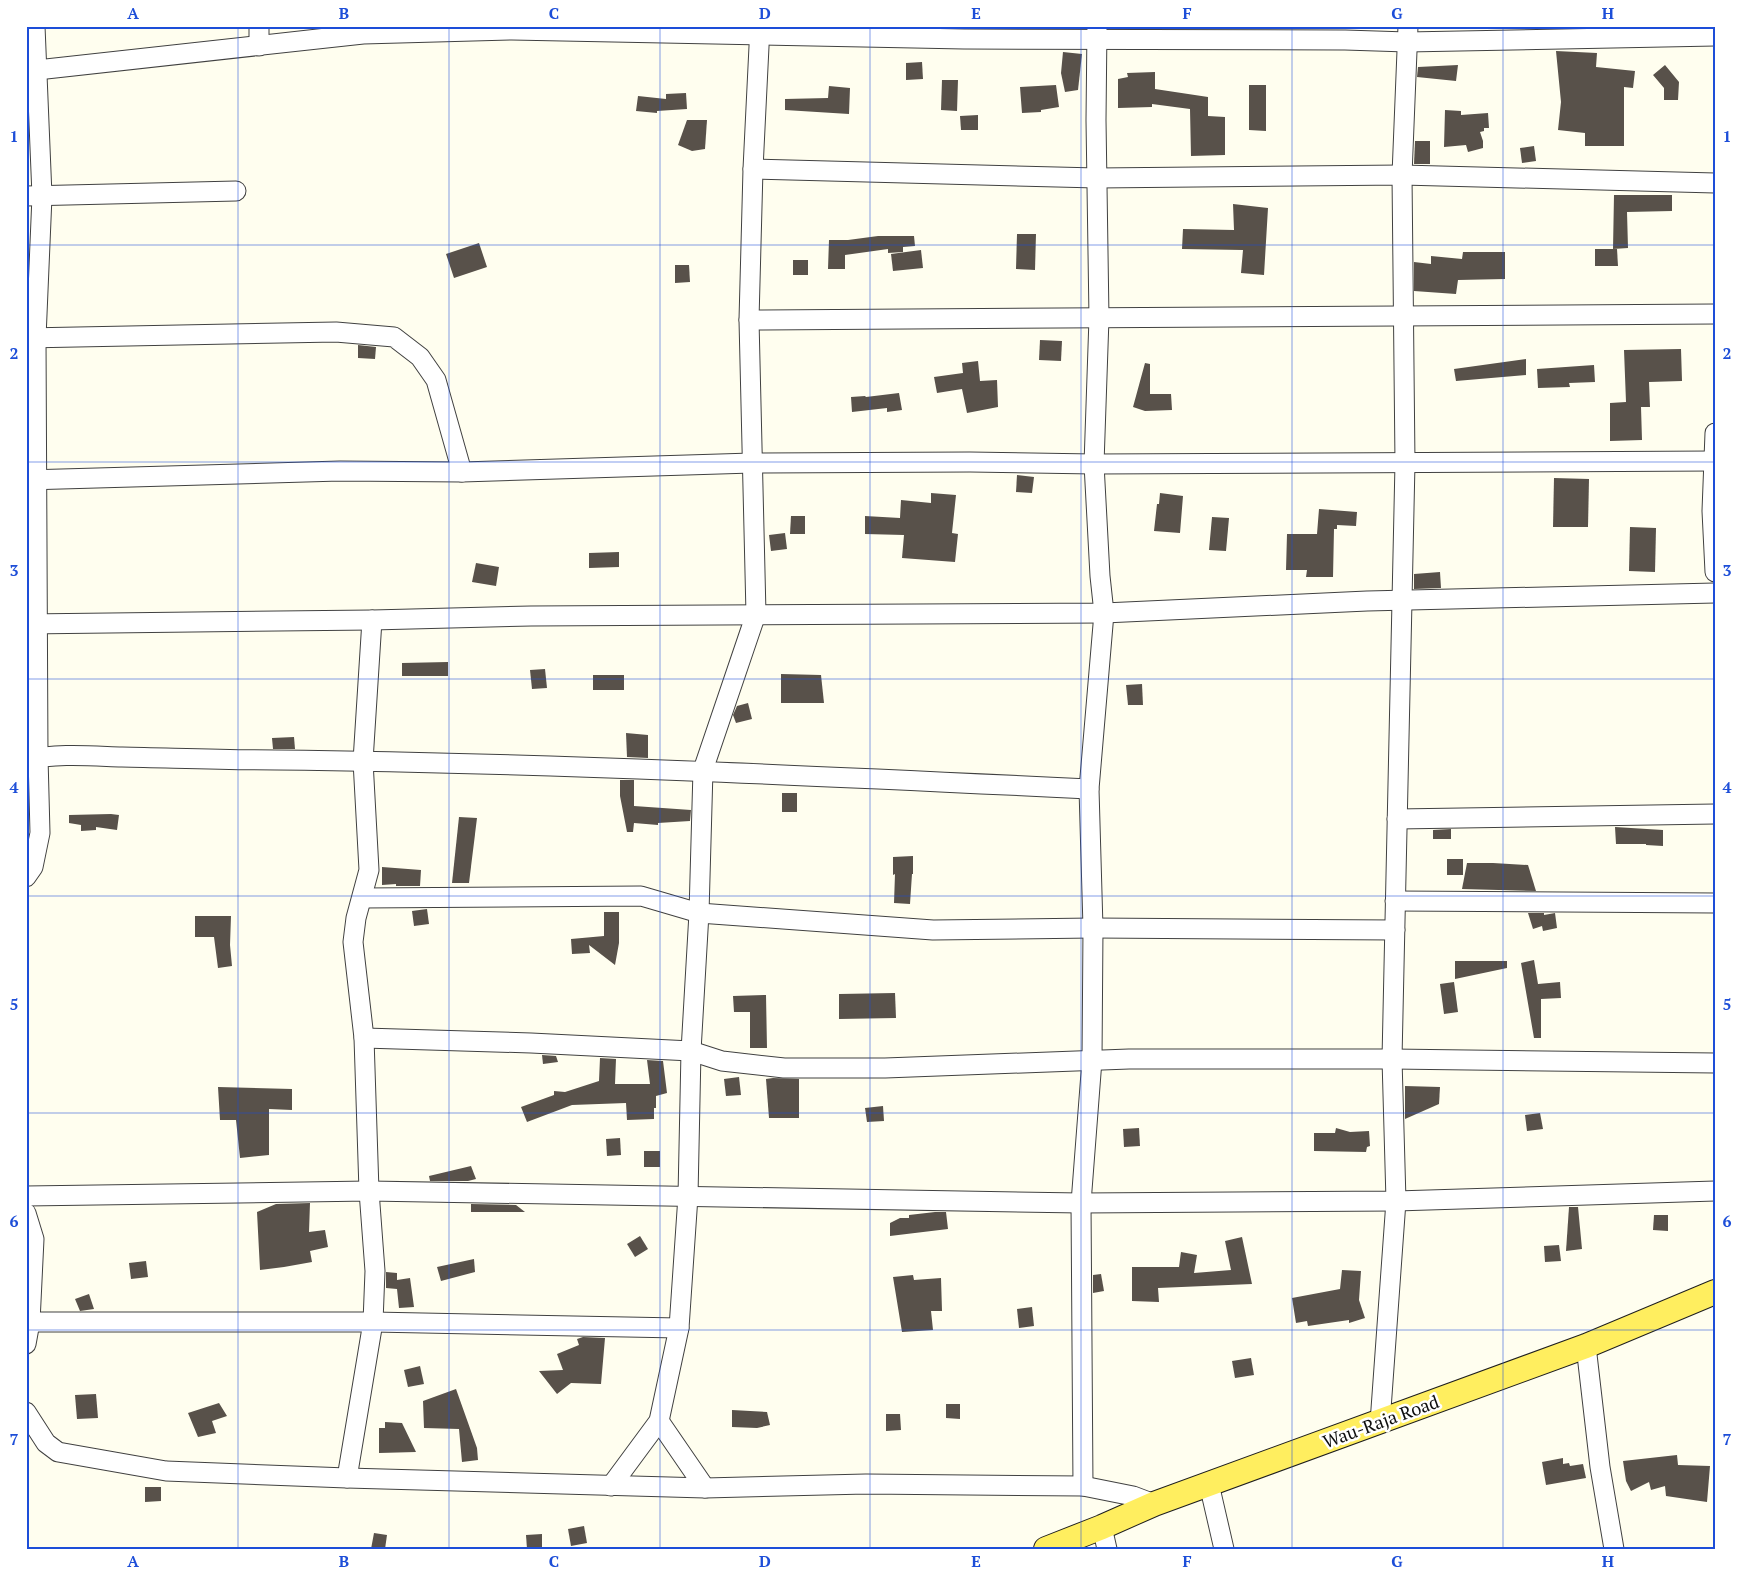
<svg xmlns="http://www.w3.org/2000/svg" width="1741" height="1575" viewBox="0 0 1741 1575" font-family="'PT Serif',serif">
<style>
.building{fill:#58514a}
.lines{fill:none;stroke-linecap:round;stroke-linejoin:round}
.minor-casing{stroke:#414141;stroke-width:21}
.major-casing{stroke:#1f1f1f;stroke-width:26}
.minor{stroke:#fff;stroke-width:19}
.major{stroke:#ffee5f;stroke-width:24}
.grid{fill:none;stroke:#1d4ed8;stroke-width:1;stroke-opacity:0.55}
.labels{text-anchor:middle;stroke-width:5;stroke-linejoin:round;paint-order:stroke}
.street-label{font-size:18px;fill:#0e0e0e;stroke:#fff}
.neatline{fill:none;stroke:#1d4ed8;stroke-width:2}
.grid-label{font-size:16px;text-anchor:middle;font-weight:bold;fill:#1d4ed8}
</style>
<rect width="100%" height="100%" fill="#fffeef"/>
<g class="building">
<polygon points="1556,51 1597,53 1596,67 1635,71 1633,88 1624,87 1624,146 1585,146 1585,133 1558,130 1561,102"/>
<polygon points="1063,52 1082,54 1078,90 1065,92 1061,73"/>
<polygon points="922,62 923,79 906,80 906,63"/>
<polygon points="1458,65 1456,81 1417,77 1418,67"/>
<polygon points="1665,65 1679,82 1678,100 1664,100 1664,88 1653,75"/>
<polygon points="1155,72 1155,89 1208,97 1208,116 1225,117 1225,155 1191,156 1190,109 1152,104 1152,107 1118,108 1118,79 1128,77 1127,73"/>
<polygon points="942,80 958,80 957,111 941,110"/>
<polygon points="1056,85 1059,107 1041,110 1041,112 1022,113 1020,87"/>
<polygon points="1249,85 1266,85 1266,131 1249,130"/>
<polygon points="829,86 850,88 849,114 785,110 785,99 828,98"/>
<polygon points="686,93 687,109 657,111 657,113 636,111 638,96 666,99 666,94"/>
<polygon points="1445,110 1461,111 1461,115 1488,113 1489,128 1484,128 1484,131 1480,132 1483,141 1483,148 1468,152 1466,145 1444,147"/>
<polygon points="978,115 978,130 961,130 960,116"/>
<polygon points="687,120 707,120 705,149 692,151 678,145"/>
<polygon points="1415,141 1430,141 1430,164 1414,164"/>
<polygon points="1534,146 1536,161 1522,163 1520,148"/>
<polygon points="1614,195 1672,195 1672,211 1627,212 1628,248 1613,249"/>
<polygon points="1233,204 1268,208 1264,275 1241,273 1243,250 1182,249 1183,229 1234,230"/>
<polygon points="1017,234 1036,234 1035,270 1016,269"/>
<polygon points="878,236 914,236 915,246 903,247 903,252 888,253 888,249 845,255 845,269 828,269 829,240 848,240"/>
<polygon points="479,243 487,267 454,278 446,254"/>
<polygon points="1595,249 1617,249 1618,266 1595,266"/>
<polygon points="921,250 923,268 893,271 891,254"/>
<polygon points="1463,252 1505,252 1505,279 1458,280 1456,294 1414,291 1414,262 1431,264 1431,256 1462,259"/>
<rect x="793" y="260" width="15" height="15"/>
<polygon points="675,265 689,265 690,282 675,283"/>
<polygon points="1040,340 1062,341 1061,361 1039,360"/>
<polygon points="358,345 376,347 375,359 358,358"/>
<polygon points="1681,349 1682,381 1649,382 1650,407 1641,407 1642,440 1610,441 1610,403 1626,402 1624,350"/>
<polygon points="1526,359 1526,375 1456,381 1454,369"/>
<polygon points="978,361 980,381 997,380 998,407 967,413 962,389 937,393 934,377 963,373 962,363"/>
<polygon points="1145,363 1150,364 1150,394 1171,394 1172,410 1145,411 1133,407"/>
<polygon points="1594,365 1595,382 1569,383 1570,387 1538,388 1537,369"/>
<polygon points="899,393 902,410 887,412 887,408 852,412 851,397 865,396 866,397"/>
<polygon points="1017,475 1034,477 1032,493 1016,492"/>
<polygon points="1554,478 1589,479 1588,527 1553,527"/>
<polygon points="931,493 956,495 952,533 958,534 955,562 902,558 904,535 865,534 865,516 900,518 901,500 931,503"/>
<polygon points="1160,493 1183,496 1180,533 1154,531 1157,504 1159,504"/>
<polygon points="1319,509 1357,512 1356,526 1337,525 1337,529 1334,529 1333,577 1306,577 1307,570 1286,570 1287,534 1317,534"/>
<polygon points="791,516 805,516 805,534 790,534"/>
<polygon points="1212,517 1229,518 1226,551 1209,550"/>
<polygon points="1630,527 1656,528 1655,572 1629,571"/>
<polygon points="785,533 787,549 771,551 769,535"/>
<polygon points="619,552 619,567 589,568 589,553"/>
<polygon points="476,563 499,567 496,586 472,582"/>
<polygon points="1440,572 1441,588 1414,589 1414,574"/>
<polygon points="448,662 448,676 402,676 402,663"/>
<polygon points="545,669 547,688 532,689 530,670"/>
<polygon points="781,674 821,675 824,703 781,703"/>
<rect x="593" y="675" width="31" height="15"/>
<polygon points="1142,684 1143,705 1128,705 1126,685"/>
<polygon points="748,703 752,719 736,723 733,715 737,706"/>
<polygon points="626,733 648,735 648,758 627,757"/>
<polygon points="294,737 295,749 273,749 272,738"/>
<polygon points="620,780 634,780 634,806 691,810 690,821 658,823 658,825 634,823 633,832 627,832 620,796"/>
<rect x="782" y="793" width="15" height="19"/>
<polygon points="111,814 119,815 117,830 96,827 96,830 81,831 81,825 69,823 69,815"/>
<polygon points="459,817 477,818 469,883 452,883"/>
<polygon points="1615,827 1663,830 1663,846 1646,845 1646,844 1616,844"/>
<polygon points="1451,829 1451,839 1433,839 1433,830"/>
<polygon points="913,856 913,874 912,874 910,904 894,903 895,874 893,875 893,857"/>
<rect x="1447" y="859" width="16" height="16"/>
<polygon points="1467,863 1493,863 1528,865 1536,891 1462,889"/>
<polygon points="382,867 421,870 420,886 396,886 396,884 382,885"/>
<polygon points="427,909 429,924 414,926 412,911"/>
<polygon points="604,912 619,912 619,943 615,965 589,945 590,953 572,954 571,939 604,936"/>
<polygon points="1528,913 1544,913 1544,915 1555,913 1557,928 1543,931 1542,926 1533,929"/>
<polygon points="195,916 231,916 230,945 232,966 218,968 214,937 195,937"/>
<polygon points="1534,960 1538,984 1560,982 1561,998 1541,999 1541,1038 1534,1038 1521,963"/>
<polygon points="1455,961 1507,961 1507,968 1455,979"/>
<polygon points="1454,982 1458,1012 1444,1014 1440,984"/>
<polygon points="895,993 896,1018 839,1019 839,994"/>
<polygon points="766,995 767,1048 750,1048 750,1012 734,1012 733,996"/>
<polygon points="542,1055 556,1056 558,1062 543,1064"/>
<polygon points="600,1058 616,1059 615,1084 650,1084 647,1060 663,1061 667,1093 656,1096 656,1108 654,1108 654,1119 627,1120 626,1103 572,1105 527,1122 521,1107 554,1095 554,1091 565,1092 599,1081"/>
<polygon points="739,1077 741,1095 726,1096 724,1079"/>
<polygon points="773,1078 799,1079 799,1118 769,1118 766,1079"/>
<polygon points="1405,1086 1440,1087 1439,1104 1405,1119"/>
<polygon points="218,1087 292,1089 292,1110 269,1109 269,1155 240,1158 236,1120 220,1120"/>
<polygon points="883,1106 884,1121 867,1122 865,1108"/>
<polygon points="1540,1113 1543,1129 1527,1131 1525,1115"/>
<polygon points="1139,1128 1140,1146 1124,1147 1123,1129"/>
<polygon points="1336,1128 1350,1132 1369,1131 1370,1146 1367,1147 1366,1152 1314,1151 1314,1133 1335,1133"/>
<polygon points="620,1138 621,1155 607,1156 606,1139"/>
<rect x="644" y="1151" width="16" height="16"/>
<polygon points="471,1166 476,1179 468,1181 430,1181 429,1176"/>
<polygon points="310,1203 309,1232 325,1230 328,1247 310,1251 312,1262 284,1267 260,1270 257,1212 276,1204"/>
<polygon points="471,1204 516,1205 525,1212 471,1212"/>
<polygon points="1569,1207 1578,1207 1582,1249 1566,1251"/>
<polygon points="935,1212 946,1212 948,1229 890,1236 890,1223 900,1218 909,1218 909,1215"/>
<polygon points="1654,1215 1668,1215 1668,1231 1653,1230"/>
<polygon points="640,1236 648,1249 635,1257 627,1244"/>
<polygon points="1242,1237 1252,1284 1158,1288 1159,1302 1132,1301 1132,1267 1179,1267 1181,1252 1197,1255 1194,1273 1231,1270 1225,1241"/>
<polygon points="1559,1245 1561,1261 1545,1262 1544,1246"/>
<polygon points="474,1259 475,1272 441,1281 437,1267"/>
<polygon points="146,1261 148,1277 131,1279 129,1263"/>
<polygon points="1342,1270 1361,1271 1359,1300 1365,1318 1349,1323 1349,1320 1308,1326 1307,1321 1296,1323 1292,1298 1340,1289"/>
<polygon points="386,1272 397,1273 397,1280 410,1278 414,1307 399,1308 397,1289 386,1288"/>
<polygon points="1101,1274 1104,1291 1093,1293 1093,1275"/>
<polygon points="913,1275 914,1280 941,1278 942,1311 931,1311 933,1330 902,1332 893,1277"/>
<polygon points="89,1294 94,1309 80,1311 75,1299"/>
<polygon points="1032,1307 1034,1326 1019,1328 1017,1309"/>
<polygon points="583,1337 605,1338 601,1384 571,1383 557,1394 539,1371 563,1370 557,1354 579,1345 577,1339"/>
<polygon points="1251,1358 1254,1375 1235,1378 1232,1361"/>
<polygon points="420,1366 424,1384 408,1387 404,1370"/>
<polygon points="456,1389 477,1448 478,1460 462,1462 459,1429 424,1428 423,1401"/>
<polygon points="96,1394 98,1418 77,1419 75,1395"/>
<polygon points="219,1403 227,1416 212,1421 216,1433 198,1437 188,1413"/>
<polygon points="946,1404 960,1404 960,1419 946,1418"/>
<polygon points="732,1410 767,1412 770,1425 757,1428 732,1427"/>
<polygon points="886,1414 900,1414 901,1430 886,1431"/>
<polygon points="385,1422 402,1423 416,1452 379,1453 379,1428 385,1428"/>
<polygon points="1677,1455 1678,1465 1710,1466 1707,1502 1666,1496 1665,1486 1651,1490 1649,1482 1631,1491 1626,1481 1623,1461"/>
<polygon points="1563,1458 1563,1464 1569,1463 1570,1466 1583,1464 1586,1478 1546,1485 1542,1462"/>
<polygon points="145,1487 161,1487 161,1501 145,1502"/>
<polygon points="584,1526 587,1543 571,1546 568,1529"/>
<polygon points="374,1533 387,1535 385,1549 371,1549"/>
<polygon points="542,1534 542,1549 527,1549 526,1535"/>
</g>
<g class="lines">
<defs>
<g id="minor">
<polyline points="259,26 259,46"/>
<polyline points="37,70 363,34 512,30 964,39 1345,40 1407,42 1715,36"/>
<polyline points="753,169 1097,178 1402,175 1715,183"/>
<polyline points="26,196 236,191"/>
<polyline points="749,320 1715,314"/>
<polyline points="26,338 336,332 394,337 420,357 436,380 462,472"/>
<polyline points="1715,433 1712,511 1715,572"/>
<polyline points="26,480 340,471 462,472 752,463 970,462 1094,464 1714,461"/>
<polyline points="26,624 372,620 531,616 1104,613 1367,601 1715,593"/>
<path d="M 26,760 C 57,753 91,756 122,757 C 174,758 225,760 277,760 C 548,763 819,776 1089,789"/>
<polyline points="1397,819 1715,814"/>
<polyline points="26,877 33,867 40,833 38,757 36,338 42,196 35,26"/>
<polyline points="362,898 641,896 699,913 933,930 1093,928 1395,930"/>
<polyline points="1395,901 1715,903"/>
<polyline points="364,1038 531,1043 691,1051 722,1061 784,1068 885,1068 1129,1059 1392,1059 1715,1063"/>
<polyline points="26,1196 369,1191 1081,1203 1396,1201 1715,1191"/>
<polyline points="26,1213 34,1239 30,1322 26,1344"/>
<polyline points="30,1322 373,1322 679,1328"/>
<polyline points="1586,1346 1600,1467 1614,1549"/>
<polyline points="26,1412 46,1443 58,1452 166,1471 347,1478 705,1488 866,1484 1083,1486 1133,1496 1154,1504"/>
<polyline points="659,1421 705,1488"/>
<polyline points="1380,1423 1396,1201 1392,1059 1405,463 1402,175 1408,26"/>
<polyline points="347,1478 373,1322 375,1271 369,1191 364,1038 353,942 356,918 369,870 363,761 372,620"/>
<polyline points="1209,1484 1224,1549"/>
<polyline points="611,1486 659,1421 679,1328 688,1196 691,1051 699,913 703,770 756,614 749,320 753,169 760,26"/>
<polyline points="1083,1486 1081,1203 1092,1060 1093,928 1089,789 1104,613 1100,576 1094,464 1099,318 1096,120 1097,26"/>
<polyline points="1102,1527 1107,1549"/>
</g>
<polyline id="major" points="1046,1549 1102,1527 1154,1504 1586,1346 1715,1292"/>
</defs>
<use href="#minor" class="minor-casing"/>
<use href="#major" class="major-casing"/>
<use href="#minor" class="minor"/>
<use href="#major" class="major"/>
</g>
<path class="grid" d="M 238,26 L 238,1549M 449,26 L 449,1549M 660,26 L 660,1549M 870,26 L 870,1549M 1081,26 L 1081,1549M 1292,26 L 1292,1549M 1503,26 L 1503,1549M 26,245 L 1715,245M 26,462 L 1715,462M 26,679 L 1715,679M 26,896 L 1715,896M 26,1113 L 1715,1113M 26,1330 L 1715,1330"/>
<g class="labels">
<g class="street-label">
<text transform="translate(1381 1422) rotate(-20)" y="6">Wau-Raja Road</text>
</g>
</g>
<rect width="1741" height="1575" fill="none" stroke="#ffffff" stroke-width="55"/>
<rect x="28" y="28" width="1686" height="1520" class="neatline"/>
<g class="grid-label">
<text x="133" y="19">A</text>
<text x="344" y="19">B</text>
<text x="554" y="19">C</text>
<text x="765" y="19">D</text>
<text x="976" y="19">E</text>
<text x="1187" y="19">F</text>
<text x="1397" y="19">G</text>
<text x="1608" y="19">H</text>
<text x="14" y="142">1</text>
<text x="1727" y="142">1</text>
<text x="14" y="359">2</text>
<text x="1727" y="359">2</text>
<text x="14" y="576">3</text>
<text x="1727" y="576">3</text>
<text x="14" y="793">4</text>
<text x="1727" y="793">4</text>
<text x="14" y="1010">5</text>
<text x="1727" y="1010">5</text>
<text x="14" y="1227">6</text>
<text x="1727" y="1227">6</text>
<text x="14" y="1445">7</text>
<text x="1727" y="1445">7</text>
<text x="133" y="1567">A</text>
<text x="344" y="1567">B</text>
<text x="554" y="1567">C</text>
<text x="765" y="1567">D</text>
<text x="976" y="1567">E</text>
<text x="1187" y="1567">F</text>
<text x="1397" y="1567">G</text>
<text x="1608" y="1567">H</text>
</g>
</svg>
